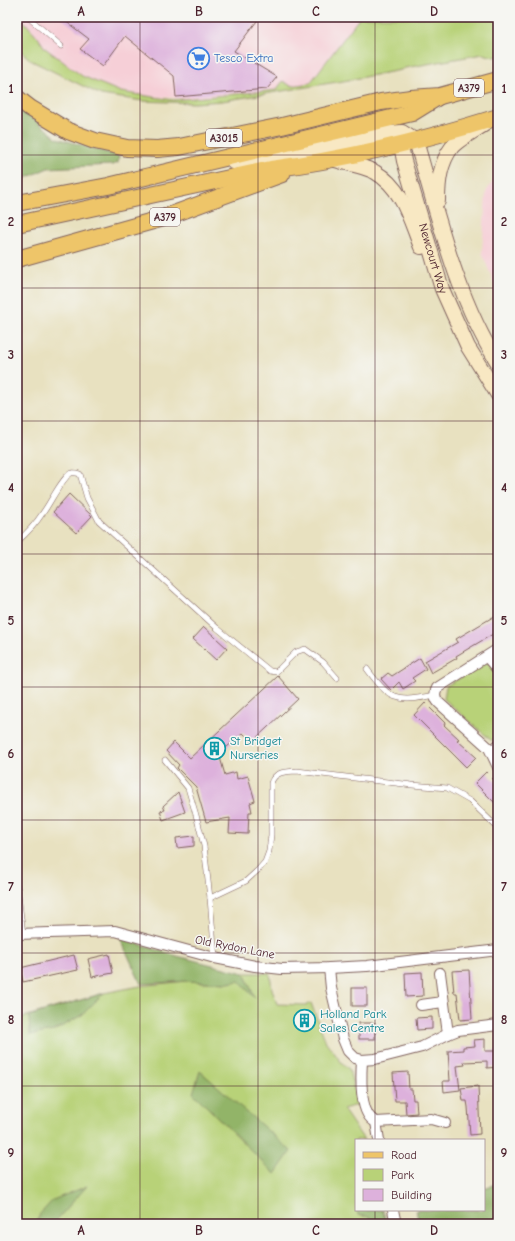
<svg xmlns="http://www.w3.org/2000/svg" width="515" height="1241" viewBox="0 0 515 1241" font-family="'Comic Neue',sans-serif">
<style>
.built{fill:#f6cfd7}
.green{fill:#b8d278;stroke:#817852}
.forest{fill:#92b468;stroke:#6e6a4a}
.building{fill:#ddb1dc}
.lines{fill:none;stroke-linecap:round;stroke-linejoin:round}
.lane-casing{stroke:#81635f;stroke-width:6}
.street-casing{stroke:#81635f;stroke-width:12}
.secondary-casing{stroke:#81635f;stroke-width:16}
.primary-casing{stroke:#81635f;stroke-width:18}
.lane{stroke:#fff;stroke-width:5}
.street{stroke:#fff;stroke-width:10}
.secondary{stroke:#f8e8c3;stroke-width:14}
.primary{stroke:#eec569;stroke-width:16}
.grid{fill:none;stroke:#4a1f2b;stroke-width:1;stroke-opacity:0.55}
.labels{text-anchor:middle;stroke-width:3;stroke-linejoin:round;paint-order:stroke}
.shield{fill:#f6f6f2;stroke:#7e6067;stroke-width:1}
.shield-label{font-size:11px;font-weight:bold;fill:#4a1f2b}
.shop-label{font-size:12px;fill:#366cbe;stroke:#f6f6f2;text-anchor:start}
.street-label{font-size:12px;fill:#4a1f2b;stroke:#f6f6f2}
.culture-label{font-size:12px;fill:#0d838f;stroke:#f6f6f2;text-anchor:start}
.neatline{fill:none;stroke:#4a1f2b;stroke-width:1.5}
.grid-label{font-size:13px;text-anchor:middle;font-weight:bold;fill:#4a1f2b}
</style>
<rect width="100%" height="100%" fill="#f6f6f2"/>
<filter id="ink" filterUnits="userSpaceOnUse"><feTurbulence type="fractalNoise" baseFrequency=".025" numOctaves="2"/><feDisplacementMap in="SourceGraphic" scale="8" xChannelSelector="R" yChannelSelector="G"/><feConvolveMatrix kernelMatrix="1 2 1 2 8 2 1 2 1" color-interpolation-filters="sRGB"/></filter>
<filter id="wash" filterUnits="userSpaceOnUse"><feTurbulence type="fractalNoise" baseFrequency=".012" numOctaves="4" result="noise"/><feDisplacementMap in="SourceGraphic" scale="16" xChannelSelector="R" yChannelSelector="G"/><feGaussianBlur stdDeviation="0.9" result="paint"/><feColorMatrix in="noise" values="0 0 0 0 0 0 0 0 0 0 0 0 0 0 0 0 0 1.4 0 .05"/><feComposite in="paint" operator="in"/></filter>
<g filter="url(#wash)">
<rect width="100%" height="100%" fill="#e8e1c0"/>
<g class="built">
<polygon points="17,17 498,17 498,56 494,57 483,54 308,85 231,96 186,99 150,96 107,90 59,61 22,24"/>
<polygon points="498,173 498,293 482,253 486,192"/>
</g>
<g class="green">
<polygon points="17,17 20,17 37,36 45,48 82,76 121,92 173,100 276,90 283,81 291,86 310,83 360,17 498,17 498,56 494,57 483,54 405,68 401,70 343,81 222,101 194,103 143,101 101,95 32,61 17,48"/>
<polygon points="488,662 498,674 498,734 492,741 444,699 446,686"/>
<polygon points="244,973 270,973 272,989 277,1004 306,1005 311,1003 326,1042 342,1063 349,1069 358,1105 343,1109 364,1140 356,1140 356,1210 383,1210 386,1224 17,1224 17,1019 104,993 140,986 187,981 228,983 239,980 254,997"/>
</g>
<g class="forest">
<polygon points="17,105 57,138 119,156 118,163 112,165 48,168 17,182"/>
<polygon points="120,938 177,956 244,973 255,998 239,981 228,983 187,981 141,984"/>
<polygon points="104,993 82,1015 54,1031 30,1035 29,1016"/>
<polygon points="200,1071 291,1151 275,1174 193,1093"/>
<polygon points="498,1182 498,1216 487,1224 419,1224 416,1210 484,1210 484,1188 488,1188"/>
<polygon points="87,1186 53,1224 35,1224 40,1214 53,1200"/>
<polygon points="357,1210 383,1210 386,1224 371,1224 369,1217 358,1215"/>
</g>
<g id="blocks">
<g class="building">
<polygon points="60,17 260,17 234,51 277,77 267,89 176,97 174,76 125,36 103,66 80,49 89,39"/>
<polygon points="69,494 92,516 76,533 53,512"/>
<polygon points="498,614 498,631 456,656 457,658 431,673 425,661 458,642 456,639"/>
<polygon points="204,627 227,648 216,660 193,639"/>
<polygon points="420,658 426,669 412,678 415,681 403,689 399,682 391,690 381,679 388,673 392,676"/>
<polygon points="278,676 298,699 252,742 243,733 219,754 225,775 236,772 237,779 248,776 255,801 250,803 252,812 249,812 248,834 229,833 230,818 206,822 196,787 177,768 179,765 166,751 174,742 190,758"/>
<polygon points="425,703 445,723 444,725 459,739 457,740 476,757 466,767 414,715"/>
<polygon points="486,772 498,784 498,806 475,783"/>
<polygon points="178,792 185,812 163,820 160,811 165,810 163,806"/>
<polygon points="194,836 194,846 177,848 176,838"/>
<polygon points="109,954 113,973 92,977 88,959"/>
<polygon points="74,955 78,970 23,982 20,968"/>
<polygon points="469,970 472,1019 460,1020 457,993 454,993 452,971"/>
<polygon points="422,972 423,996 406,997 405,973"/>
<rect x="352" y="988" width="15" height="18"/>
<polygon points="432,1017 432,1029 417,1030 416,1018"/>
<rect x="359" y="1023" width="16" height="16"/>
<polygon points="485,1039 485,1051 498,1051 498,1067 487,1068 487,1061 464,1062 465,1065 457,1066 460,1090 444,1092 443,1081 450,1081 448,1051 463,1050 463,1047 475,1046 474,1040"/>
<polygon points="408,1072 409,1089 412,1089 413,1100 416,1100 417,1113 406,1114 405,1101 395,1101 393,1073"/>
<polygon points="478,1086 480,1134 470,1135 468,1107 467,1101 463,1101 461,1088"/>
</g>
</g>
</g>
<g filter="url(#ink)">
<use href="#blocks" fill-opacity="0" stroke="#81635f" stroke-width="1"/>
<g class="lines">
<defs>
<g id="lane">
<polyline points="28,17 61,46"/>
<path d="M 17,542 C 26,534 35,525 42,514 C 50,504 61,479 71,473 C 74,472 77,473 80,474 L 87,498 L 99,521 L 217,628 L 270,671 L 276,672 L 296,652 L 305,649 L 323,662 L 337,678"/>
<path d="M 367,669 C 391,701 396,703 435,695"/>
<polyline points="165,760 188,788 196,815 204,846 210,898 215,958"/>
<polyline points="17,886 23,934"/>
<path d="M 210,898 L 246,881 L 258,870 L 265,862 L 269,851 L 271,835 L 271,783 C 275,771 286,772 297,771 L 412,785 L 447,788 L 470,801 L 498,828"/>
</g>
<g id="street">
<path d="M 498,649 L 437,688 C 434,693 435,699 439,703 L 489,748 L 498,767"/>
<polyline points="487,657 498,670"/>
<polyline points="492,753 498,745"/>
<polyline points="17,934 115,931 215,958 255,966 282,969 329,968 367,966 498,950"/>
<polyline points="329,968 331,988 343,1039 348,1051 355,1058 362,1060 375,1059 422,1047 448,1034 458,1030 498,1025"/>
<polyline points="440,973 448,1034"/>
<polyline points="421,1005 443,1002"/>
<path d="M 362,1060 C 361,1076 359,1115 376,1122 L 431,1119 L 445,1123"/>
<polyline points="376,1122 379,1140"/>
<polyline points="393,1210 396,1224"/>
</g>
<g id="secondary">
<path id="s1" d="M 402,133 L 401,145 L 404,161 L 442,289 L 468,347 L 498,395"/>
<path d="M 331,159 C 342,162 367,167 375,172 C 403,188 410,220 421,247"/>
<path d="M 233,162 L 288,155 L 388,133 L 402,132 L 416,141 C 438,215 456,297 498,363"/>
<path d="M 438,201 C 438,182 440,163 452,147 C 459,139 476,130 485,124"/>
</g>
<g id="primary">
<polyline points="17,98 30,108 68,131 95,141 127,148 157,149 179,147 282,126 381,102 411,98 440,96 498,80"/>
<polyline points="17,203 108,186 412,113 438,97"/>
<path d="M 17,224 L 271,169 C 348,159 424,140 498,117"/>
<polyline points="17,259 160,219 282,174"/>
</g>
</defs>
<use href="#lane" class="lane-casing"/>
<use href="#street" class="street-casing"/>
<use href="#secondary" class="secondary-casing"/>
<use href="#primary" class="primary-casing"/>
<use href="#lane" class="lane"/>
<use href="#street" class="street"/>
<use href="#secondary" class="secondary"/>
<use href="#primary" class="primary"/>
</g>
</g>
<path class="grid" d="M 140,17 L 140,1224M 258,17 L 258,1224M 375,17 L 375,1140M 17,155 L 498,155M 17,288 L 498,288M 17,421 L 498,421M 17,554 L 498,554M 17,687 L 498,687M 17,820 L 498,820M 17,953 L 498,953M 17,1086 L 498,1086M 375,1210 L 375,1224"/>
<defs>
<symbol id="supermarket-ring" viewBox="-11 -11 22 22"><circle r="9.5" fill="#f6f6f2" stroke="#3f7fe0" stroke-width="1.5"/><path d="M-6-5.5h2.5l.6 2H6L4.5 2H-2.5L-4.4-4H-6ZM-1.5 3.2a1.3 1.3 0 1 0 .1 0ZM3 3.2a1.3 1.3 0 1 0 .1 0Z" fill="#3f7fe0"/></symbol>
<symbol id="building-ring" viewBox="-11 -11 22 22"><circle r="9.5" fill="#f6f6f2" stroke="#0f9aa8" stroke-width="1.5"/><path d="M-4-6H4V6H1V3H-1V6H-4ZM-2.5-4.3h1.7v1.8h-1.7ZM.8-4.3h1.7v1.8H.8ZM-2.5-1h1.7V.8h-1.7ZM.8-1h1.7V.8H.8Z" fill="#0f9aa8"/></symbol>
</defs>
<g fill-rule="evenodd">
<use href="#supermarket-ring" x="186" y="46" width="25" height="25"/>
<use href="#building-ring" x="202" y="736" width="25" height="25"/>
<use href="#building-ring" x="292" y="1008" width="25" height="25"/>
</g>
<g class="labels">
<g class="shield">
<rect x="454" y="79" width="30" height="18" rx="3"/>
<rect x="206" y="129" width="36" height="18" rx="3"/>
<rect x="150" y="208" width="30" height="18" rx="3"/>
</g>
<g class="shield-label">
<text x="469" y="92">A379</text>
<text x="224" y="142">A3015</text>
<text x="165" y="221">A379</text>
</g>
<g class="shop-label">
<text x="214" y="62">Tesco Extra</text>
</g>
<g class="street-label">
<text dy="4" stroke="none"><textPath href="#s1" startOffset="130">Newcourt Way</textPath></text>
<text transform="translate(235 947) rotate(11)" y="4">Old Rydon Lane</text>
</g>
<g class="culture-label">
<text x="230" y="745">St Bridget<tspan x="230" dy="14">Nurseries</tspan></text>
<text x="320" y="1018">Holland Park<tspan x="320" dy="14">Sales Centre</tspan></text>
</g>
</g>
<rect width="515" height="1241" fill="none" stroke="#f6f6f2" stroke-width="44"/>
<rect x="355" y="1139" width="130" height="72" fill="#f6f6f2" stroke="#b1a0a2"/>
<rect x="363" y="1152" width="20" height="6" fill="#eec569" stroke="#b1a0a2"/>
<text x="391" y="1159" font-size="12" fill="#4a1f2b">Road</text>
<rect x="363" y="1169" width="20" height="12" fill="#b8d278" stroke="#b1a0a2"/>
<text x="391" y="1179" font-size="12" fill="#4a1f2b">Park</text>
<rect x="363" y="1189" width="20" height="12" fill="#ddb1dc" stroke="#b1a0a2"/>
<text x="391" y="1199" font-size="12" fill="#4a1f2b">Building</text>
<rect x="22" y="22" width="471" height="1197" class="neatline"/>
<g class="grid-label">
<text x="81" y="16">A</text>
<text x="199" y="16">B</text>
<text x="316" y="16">C</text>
<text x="434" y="16">D</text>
<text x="11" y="93">1</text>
<text x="504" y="93">1</text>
<text x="11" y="226">2</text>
<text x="504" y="226">2</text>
<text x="11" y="359">3</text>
<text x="504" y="359">3</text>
<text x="11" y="492">4</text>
<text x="504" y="492">4</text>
<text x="11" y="625">5</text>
<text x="504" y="625">5</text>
<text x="11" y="758">6</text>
<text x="504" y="758">6</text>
<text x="11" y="891">7</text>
<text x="504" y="891">7</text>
<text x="11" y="1024">8</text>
<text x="504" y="1024">8</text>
<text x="11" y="1157">9</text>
<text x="504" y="1157">9</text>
<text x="81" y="1235">A</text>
<text x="199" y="1235">B</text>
<text x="316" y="1235">C</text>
<text x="434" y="1235">D</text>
</g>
</svg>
